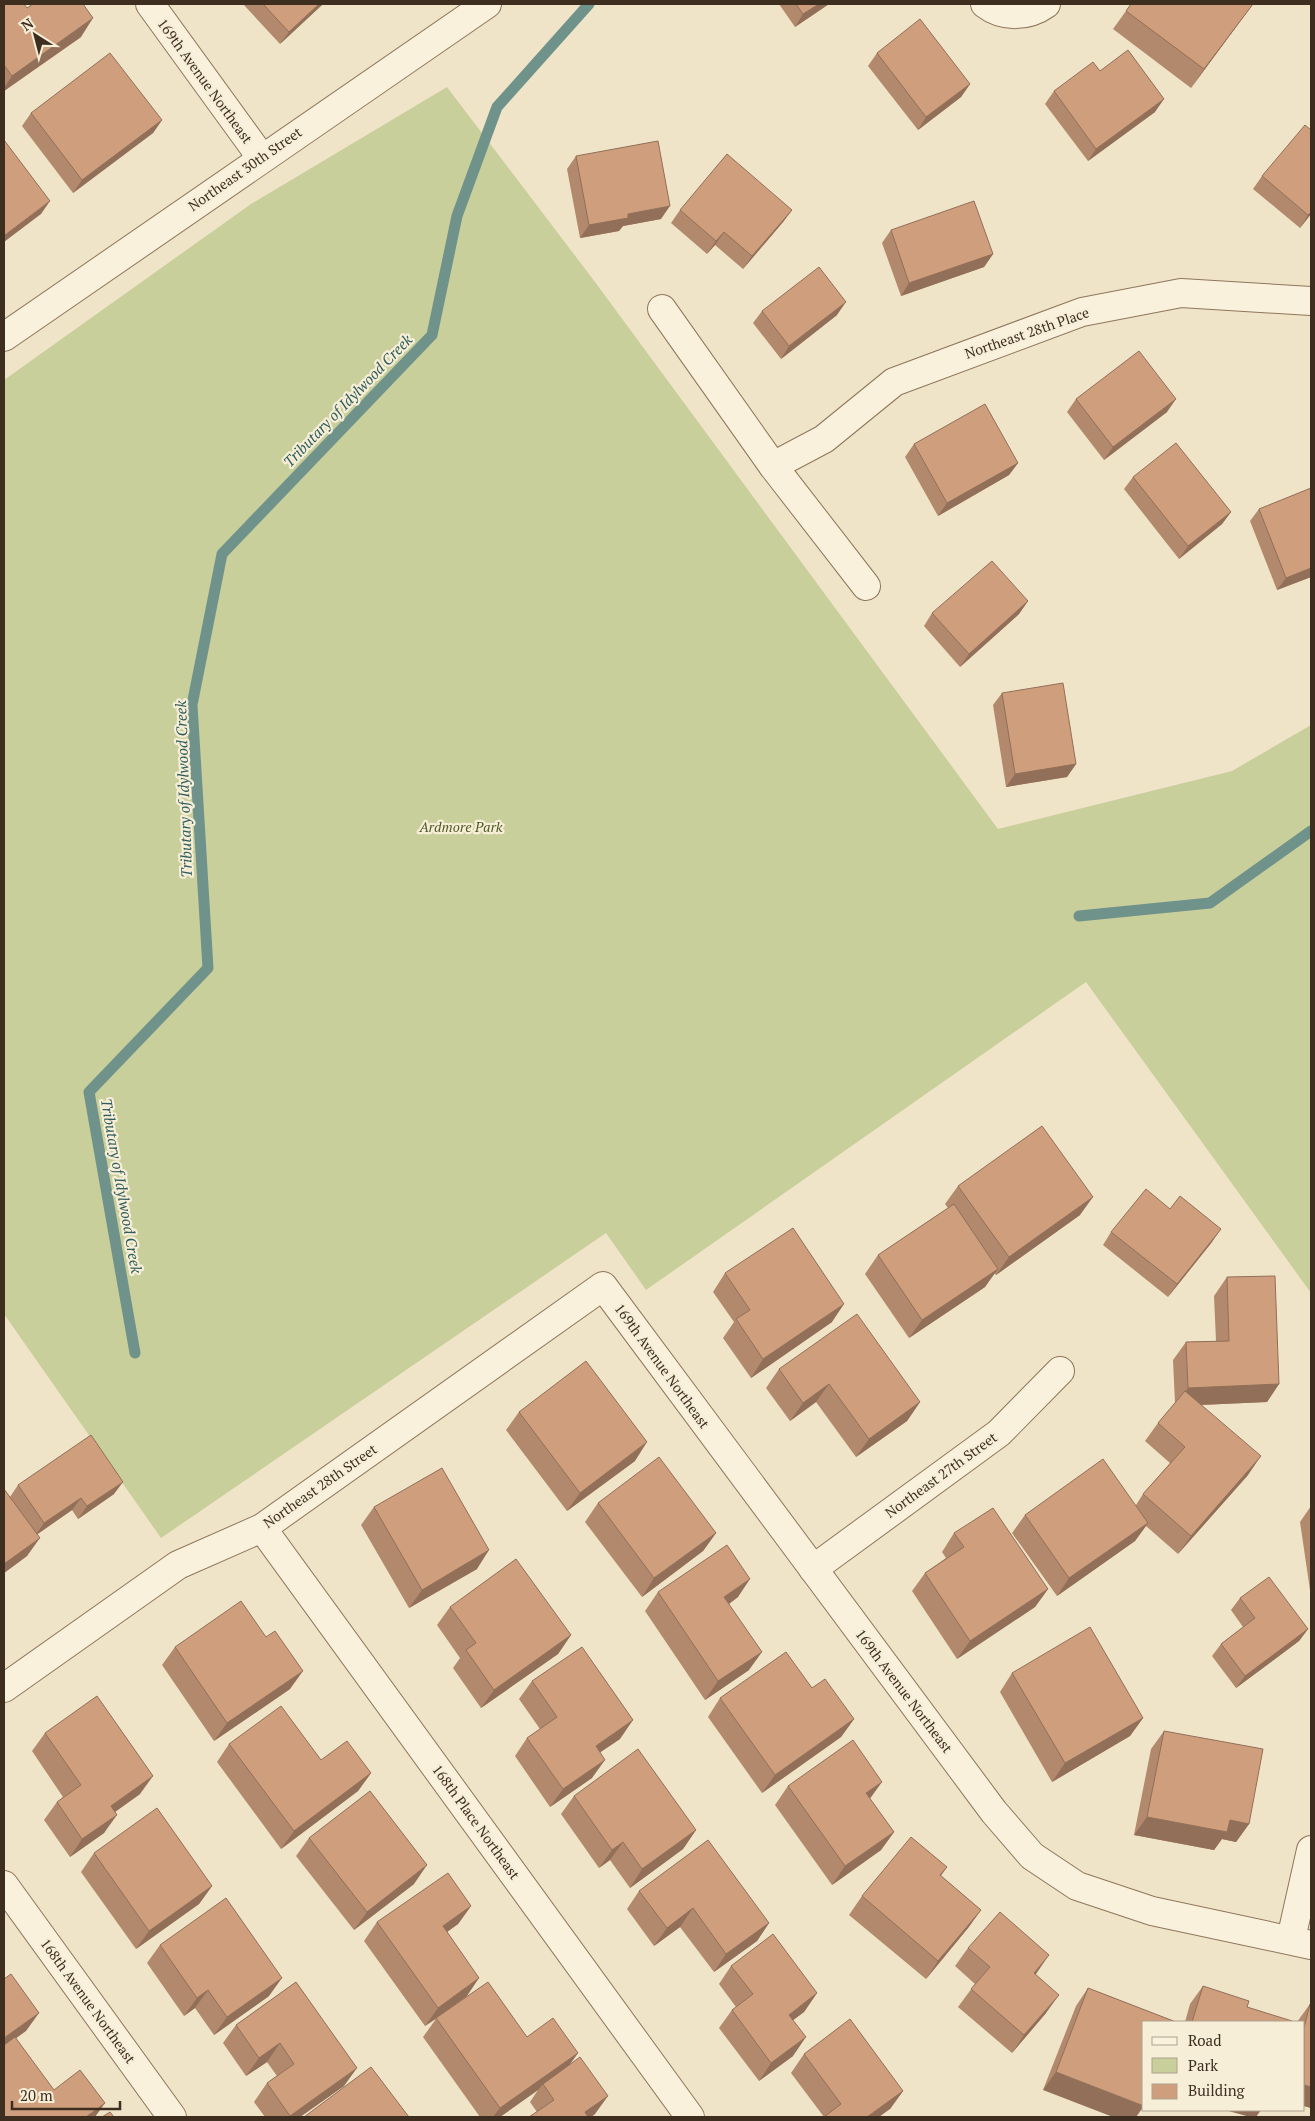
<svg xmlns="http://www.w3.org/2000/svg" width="1315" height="2121" viewBox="0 0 1315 2121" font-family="'PT Serif',serif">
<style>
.green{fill:#c9cf9b}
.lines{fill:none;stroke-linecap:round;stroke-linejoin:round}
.stream{stroke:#6f938a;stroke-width:11}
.street-casing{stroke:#8d765c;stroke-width:30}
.street{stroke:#faf1dc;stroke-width:28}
.wall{fill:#b2896c}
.shaded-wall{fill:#916f58}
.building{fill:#cf9f7d;stroke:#916f58}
.labels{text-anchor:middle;stroke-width:4.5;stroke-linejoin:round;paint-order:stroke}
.street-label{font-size:14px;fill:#3d2e20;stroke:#f7eed8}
.park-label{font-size:14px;font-style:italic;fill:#4d5a26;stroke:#f7eed8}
.water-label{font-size:15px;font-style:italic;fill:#2f5d5a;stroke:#f7eed8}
</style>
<rect width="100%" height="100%" fill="#f0e4c8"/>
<polygon class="green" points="447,87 595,282 998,829 1232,771 1311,725 1311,1293 1086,982 646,1290 606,1233 161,1538 4,1314 4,380 251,204"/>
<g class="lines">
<g class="stream">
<polyline points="1079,916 1210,903 1311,831"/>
<polyline points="135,1353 89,1092 208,968 192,705 222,554 432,335 457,216 497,107 589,4"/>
</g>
<defs>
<g id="street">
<polyline points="150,4 261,157"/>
<path d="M 985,4 C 1003,18 1028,17 1046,4"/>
<polyline points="662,309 773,466 866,586"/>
<polyline points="4,337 487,4"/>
<polyline points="773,466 824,439 894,382 1082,312 1181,293 1311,301"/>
<polyline points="262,1528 690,2117"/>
<polyline points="813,1569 999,1433 1060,1371"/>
<polyline points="4,1688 178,1565 262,1528 603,1286 994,1812 1032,1856 1077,1886 1152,1911 1311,1945"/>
<polyline points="4,1885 172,2117"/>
<polyline points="1291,1939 1311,1850"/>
</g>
</defs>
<use href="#street" class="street-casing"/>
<use href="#street" class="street"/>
</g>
<g class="wall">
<polygon points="4,4 27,8 81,37 4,91"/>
<polygon points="243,4 323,4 280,44"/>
<polygon points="779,4 829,4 795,27"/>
<polygon points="1131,4 1253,4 1191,88 1113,29"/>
<polygon points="877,53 970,84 961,97 918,130 868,66"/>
<polygon points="1054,91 1155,112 1088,161 1045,104"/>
<polygon points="31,113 162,120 153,133 73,193 22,126"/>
<polygon points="1311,130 1311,214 1300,228 1253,189 1262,176"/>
<polygon points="576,156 661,219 623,226 619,231 580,238 567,169"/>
<polygon points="680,210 792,210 783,222 743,269 715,245 707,254 671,223"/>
<polygon points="891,230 993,254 984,267 901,296 882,243"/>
<polygon points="762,311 837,315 781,359 753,323"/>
<polygon points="1076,399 1167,412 1104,460 1067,412"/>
<polygon points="914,444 1018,463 1009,475 938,516 905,457"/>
<polygon points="1133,477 1231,512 1222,524 1179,559 1124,489"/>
<polygon points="1259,509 1311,577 1277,590 1250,521"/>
<polygon points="1028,601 1019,614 960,667 924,626 932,613"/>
<polygon points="1002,693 1076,764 1067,777 1006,787 993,705"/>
<polygon points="958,1186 1080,1215 996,1275 994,1273 985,1287 909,1338 865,1274 878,1255 948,1208 945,1204"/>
<polygon points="1111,1232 1212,1242 1168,1297 1103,1245"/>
<polygon points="725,1273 832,1322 751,1378 723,1338 734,1322 713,1292"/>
<polygon points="1227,1277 1279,1384 1267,1402 1201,1405 1248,1475 1178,1554 1146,1526 1135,1541 1057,1596 1012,1533 1025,1515 1136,1505 1143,1494 1170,1463 1145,1441 1158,1423 1175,1403 1173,1360 1186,1342 1216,1341 1214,1296"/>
<polygon points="779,1369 920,1402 907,1421 856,1457 816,1402 790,1421 766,1388"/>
<polygon points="519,1412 635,1461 567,1511 506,1430"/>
<polygon points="18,1485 114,1494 78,1519 72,1510 37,1534 27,1556 4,1573 4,1489 10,1497"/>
<polygon points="598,1503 716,1533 703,1551 642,1597 585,1522"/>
<polygon points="1311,1506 1311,1597 1300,1522"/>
<polygon points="374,1507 477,1569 409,1608 361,1525"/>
<polygon points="954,1533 1048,1589 1035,1607 957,1659 912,1591 925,1573 946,1558 942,1552"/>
<polygon points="658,1592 738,1597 729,1604 749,1670 705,1700 645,1611"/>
<polygon points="1240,1598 1308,1629 1299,1641 1236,1688 1212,1656 1221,1644 1243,1627 1231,1610"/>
<polygon points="450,1607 571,1635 558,1654 481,1708 453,1668 460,1658 437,1625"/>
<polygon points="175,1647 290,1689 214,1741 162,1665"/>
<polygon points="1012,1673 1143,1718 1130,1736 1052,1782 1000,1692"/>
<polygon points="532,1681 620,1739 600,1752 592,1778 550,1807 515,1756 527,1738 540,1729 519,1699"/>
<polygon points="812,1688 854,1719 841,1737 762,1793 708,1717 720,1698"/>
<polygon points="1164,1731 1249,1824 1236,1842 1222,1839 1214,1850 1134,1835 1151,1749"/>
<polygon points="45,1733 140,1794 115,1812 104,1833 70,1857 44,1820 57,1802 63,1797 32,1751"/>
<polygon points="229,1744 371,1773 358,1791 281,1849 217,1762"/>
<polygon points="788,1786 870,1799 894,1832 881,1850 832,1885 775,1805"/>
<polygon points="574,1796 696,1830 683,1849 630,1888 610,1860 599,1868 561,1814"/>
<polygon points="309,1838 414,1884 354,1930 296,1856"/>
<polygon points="94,1853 212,1886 199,1904 136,1949 81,1872"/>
<polygon points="947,1867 941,1876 981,1910 968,1928 926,1979 849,1915 862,1896"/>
<polygon points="639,1891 769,1923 757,1941 714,1972 680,1927 654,1946 627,1909"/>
<polygon points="471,1906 458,1924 447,1932 467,1996 439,2016 527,2037 578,2053 570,2064 595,2114 591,2117 529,2117 537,2112 530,2102 538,2090 500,2117 480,2117 423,2037 436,2019 425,2026 364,1941 377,1922"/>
<polygon points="160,1945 269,1996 214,2035 195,2008 184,2016 147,1963"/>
<polygon points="968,1948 1036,1975 1046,2013 1012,2053 958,2007 975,1984 955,1966"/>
<polygon points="731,1966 817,1993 804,2012 793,2020 793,2056 759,2081 719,2028 732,2010 736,2007 719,1984"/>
<polygon points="296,1982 344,2086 300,2117 265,2117 254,2102 267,2083 277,2076 267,2062 246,2076 223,2043 236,2025"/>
<polygon points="1203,1986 1247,2007 1292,2022 1185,2022 1190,2004"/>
<polygon points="1088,1988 1176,2022 1043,2090 1076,2006"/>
<polygon points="1310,2004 1311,2004 1311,2108 1304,2106 1304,2022 1297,2022"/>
<polygon points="804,2054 903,2091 890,2109 824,2117 791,2073"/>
</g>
<g class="shaded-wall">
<polygon points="319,4 323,4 280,44 289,32"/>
<polygon points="819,4 829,4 795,27 803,14"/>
<polygon points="1253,4 1191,88 1204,69"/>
<polygon points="93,18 81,37 4,91 4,88 12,76"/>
<polygon points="970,84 961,97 918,130 926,117"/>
<polygon points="1164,99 1155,112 1088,161 1096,149"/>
<polygon points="162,120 153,133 73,193 82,180"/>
<polygon points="50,201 41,214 4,242 4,237 5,235"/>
<polygon points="670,206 661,219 623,226 619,231 580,238 589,225 628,214"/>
<polygon points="792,210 783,222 743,269 752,256"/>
<polygon points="1311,212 1311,214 1300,228 1308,215"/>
<polygon points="724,232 715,245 707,254 716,241"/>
<polygon points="993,254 984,267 901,296 909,283"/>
<polygon points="846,302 837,315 781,359 789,346"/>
<polygon points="1176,399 1167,412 1104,460 1113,447"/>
<polygon points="1018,463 1009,475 938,516 947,503"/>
<polygon points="1231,512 1222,524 1179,559 1188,546"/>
<polygon points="1311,568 1311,577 1277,590 1286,578"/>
<polygon points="1028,601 1019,614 960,667 969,654"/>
<polygon points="1076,764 1067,777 1006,787 1015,774"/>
<polygon points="1093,1197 1080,1215 996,1275 1009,1257"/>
<polygon points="1221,1229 1212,1242 1168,1297 1177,1284"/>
<polygon points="998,1269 985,1287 909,1338 922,1320"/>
<polygon points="844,1304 832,1322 751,1378 763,1359"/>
<polygon points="829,1384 816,1402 790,1421 803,1403"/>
<polygon points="1279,1384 1267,1402 1175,1406 1188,1388"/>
<polygon points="920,1402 907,1421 856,1457 869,1439"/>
<polygon points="647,1442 635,1461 567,1511 580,1493"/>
<polygon points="1261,1456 1248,1475 1178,1554 1191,1536"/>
<polygon points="123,1482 114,1494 78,1519 87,1506"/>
<polygon points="81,1498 72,1510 35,1536 44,1523"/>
<polygon points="1148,1523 1135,1541 1057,1596 1069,1578"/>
<polygon points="716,1533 703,1551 642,1597 654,1578"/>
<polygon points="40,1538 27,1556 4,1573 4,1564"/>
<polygon points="489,1550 477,1569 409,1608 422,1590"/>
<polygon points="750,1579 738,1597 712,1616 724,1597"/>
<polygon points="1048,1589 1035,1607 957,1659 970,1641"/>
<polygon points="1308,1629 1299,1641 1236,1688 1245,1676"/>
<polygon points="571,1635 558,1654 481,1708 494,1690"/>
<polygon points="762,1652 749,1670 705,1700 718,1681"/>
<polygon points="303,1671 290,1689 214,1741 227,1723"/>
<polygon points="1143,1718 1130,1736 1052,1782 1065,1763"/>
<polygon points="854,1719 841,1737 762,1793 775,1775"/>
<polygon points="633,1720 620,1739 583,1764 596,1746"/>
<polygon points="605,1760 592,1778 550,1807 563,1789"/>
<polygon points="371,1773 358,1791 281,1849 294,1831"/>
<polygon points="153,1776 140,1794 98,1824 111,1806"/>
<polygon points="882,1782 869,1800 866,1793"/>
<polygon points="117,1815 104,1833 70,1857 82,1839"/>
<polygon points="1147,1817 1230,1820 1249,1824 1236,1842 1222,1839 1214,1850 1134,1835"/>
<polygon points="696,1830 683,1849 630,1888 642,1869"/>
<polygon points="894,1832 881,1850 832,1885 845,1866"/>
<polygon points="623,1842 610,1860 599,1868 612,1850"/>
<polygon points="427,1865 414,1884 354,1930 367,1912"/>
<polygon points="212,1886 199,1904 136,1949 149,1931"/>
<polygon points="471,1906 458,1924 430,1944 443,1926"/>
<polygon points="693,1908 680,1927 654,1946 667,1928"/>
<polygon points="981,1910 968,1928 926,1979 938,1961"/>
<polygon points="769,1923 757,1941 714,1972 726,1954"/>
<polygon points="1049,1955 1036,1974 1021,1991 1034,1973"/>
<polygon points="282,1978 269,1996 214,2035 227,2017"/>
<polygon points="479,1978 467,1996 425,2026 438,2008"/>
<polygon points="208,1990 195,2008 184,2016 197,1998"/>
<polygon points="817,1993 804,2012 776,2033 789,2015"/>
<polygon points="1059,1995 1046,2013 1012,2053 1024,2035"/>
<polygon points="39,2013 26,2031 4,2047 4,2038"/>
<polygon points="806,2037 793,2056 759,2081 771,2063"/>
<polygon points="280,2043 267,2062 246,2076 259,2058"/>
<polygon points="578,2053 565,2071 543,2084 538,2090 500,2117 493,2117 500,2108"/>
<polygon points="357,2068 344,2086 300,2117 289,2117"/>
<polygon points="1056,2072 1144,2106 1136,2117 1113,2117 1043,2090"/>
<polygon points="1304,2085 1311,2087 1311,2108 1304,2106"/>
<polygon points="903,2091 890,2109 879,2117 867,2117"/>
<polygon points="608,2096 595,2114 591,2117 581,2117 585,2112"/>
<polygon points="105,2103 95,2117 86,2117"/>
<polygon points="1225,2110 1261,2110 1256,2117 1250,2117"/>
</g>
<g class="building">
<polygon points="4,4 24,4 27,8 33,4 83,4 93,18 12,76 4,65"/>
<polygon points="263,4 319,4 289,32"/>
<polygon points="796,4 819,4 803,14"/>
<polygon points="1131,4 1253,4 1204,69 1126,11"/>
<polygon points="920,19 970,84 926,117 877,53"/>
<polygon points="1128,50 1164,99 1096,149 1054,91 1093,62 1100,71"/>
<polygon points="110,53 162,120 82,180 31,113"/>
<polygon points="1305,125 1311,130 1311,212 1308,215 1262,176"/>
<polygon points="4,140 50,201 5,235 4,233"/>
<polygon points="658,141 670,206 628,214 628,218 589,225 576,156"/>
<polygon points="727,154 792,210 752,256 724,232 716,241 680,210"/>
<polygon points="974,201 993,254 909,283 891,230"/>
<polygon points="819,267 846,302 789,346 762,311"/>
<polygon points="1139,351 1176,399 1113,447 1076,399"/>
<polygon points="985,404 1018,463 947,503 914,444"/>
<polygon points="1176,443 1231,512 1188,546 1133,477"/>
<polygon points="1311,488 1311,568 1286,578 1259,509"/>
<polygon points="992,561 1028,601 969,654 932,613"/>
<polygon points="1063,683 1076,764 1015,774 1002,693"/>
<polygon points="1042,1126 1093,1197 1009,1257 958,1186"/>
<polygon points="1146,1189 1170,1209 1180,1196 1221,1229 1177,1284 1111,1232"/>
<polygon points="954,1204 998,1269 922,1320 878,1255"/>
<polygon points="793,1228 844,1304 763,1359 736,1319 750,1310 725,1273"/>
<polygon points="1275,1276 1279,1384 1188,1388 1186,1342 1229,1341 1227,1277"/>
<polygon points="857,1314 920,1402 869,1439 829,1384 803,1403 779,1369"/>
<polygon points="586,1361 647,1442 580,1493 519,1412"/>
<polygon points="1185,1391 1261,1456 1191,1536 1143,1494 1185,1447 1158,1423"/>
<polygon points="91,1435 123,1482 87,1506 81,1498 44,1523 18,1485"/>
<polygon points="659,1457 716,1533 654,1578 598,1503"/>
<polygon points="1103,1459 1148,1523 1069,1578 1025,1515"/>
<polygon points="442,1468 489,1550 422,1590 374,1507"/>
<polygon points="4,1489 40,1538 4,1564"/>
<polygon points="993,1508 1048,1589 970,1641 925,1573 964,1547 954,1533"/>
<polygon points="727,1545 750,1579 724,1597 762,1652 718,1681 658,1592"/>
<polygon points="516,1559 571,1635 494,1690 466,1650 476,1643 450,1607"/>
<polygon points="1269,1577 1308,1629 1245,1676 1221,1644 1255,1618 1240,1598"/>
<polygon points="241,1601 266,1637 275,1631 303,1671 227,1723 175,1647"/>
<polygon points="1090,1627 1143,1718 1065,1763 1012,1673"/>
<polygon points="582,1647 633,1720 596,1746 605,1760 563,1789 527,1738 557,1717 532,1681"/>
<polygon points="786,1652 812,1688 825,1679 854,1719 775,1775 720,1698"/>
<polygon points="97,1696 153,1776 111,1806 117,1815 82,1839 57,1802 81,1785 45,1733"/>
<polygon points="281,1706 321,1760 347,1741 371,1773 294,1831 229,1744"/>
<polygon points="1164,1731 1263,1749 1249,1824 1230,1820 1227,1832 1147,1817"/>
<polygon points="853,1740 882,1782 866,1793 894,1832 845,1866 788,1786"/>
<polygon points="638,1749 696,1830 642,1869 623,1842 612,1850 574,1796"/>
<polygon points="370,1791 427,1865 367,1912 309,1838"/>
<polygon points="157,1808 212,1886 149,1931 94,1853"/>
<polygon points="911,1837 947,1867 940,1875 981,1910 938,1961 862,1896"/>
<polygon points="708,1840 769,1923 726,1954 693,1908 667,1928 639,1891"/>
<polygon points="448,1873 471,1906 443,1926 479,1978 438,2008 377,1922"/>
<polygon points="226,1898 282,1978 227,2017 208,1990 197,1998 160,1945"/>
<polygon points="1000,1912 1049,1955 1034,1973 1059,1995 1024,2035 971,1989 990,1967 968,1948"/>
<polygon points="773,1934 817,1993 789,2015 806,2037 771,2063 732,2010 753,1994 731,1966"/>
<polygon points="11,1974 39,2013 4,2038 4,1979"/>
<polygon points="296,1982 357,2068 290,2116 267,2083 294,2064 280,2043 259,2058 236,2025"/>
<polygon points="488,1982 527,2037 553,2018 578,2053 500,2108 436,2018"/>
<polygon points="1203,1986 1249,2001 1247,2007 1292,2021 1292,2022 1192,2022"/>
<polygon points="1088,1988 1176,2022 1144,2022 1144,2106 1056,2072"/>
<polygon points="1310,2004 1311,2004 1311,2087 1304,2085 1304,2028"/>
<polygon points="850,2019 903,2091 867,2117 824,2117 841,2104 804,2054"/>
<polygon points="15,2037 54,2090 80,2070 105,2103 86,2117 4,2117 4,2045"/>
<polygon points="580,2057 608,2096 585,2112 588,2117 529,2117 554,2100 543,2084"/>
<polygon points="371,2067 409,2117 304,2117"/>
<polygon points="110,2112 114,2117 102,2117"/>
</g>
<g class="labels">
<g class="street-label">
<text transform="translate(205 81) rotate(54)" y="5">169th Avenue Northeast</text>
<text transform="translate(245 169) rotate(-35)" y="5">Northeast 30th Street</text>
<text transform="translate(1027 333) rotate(-19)" y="5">Northeast 28th Place</text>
<text transform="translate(662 1366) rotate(54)" y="5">169th Avenue Northeast</text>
<text transform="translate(941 1475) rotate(-36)" y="5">Northeast 27th Street</text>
<text transform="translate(320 1486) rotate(-35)" y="5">Northeast 28th Street</text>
<text transform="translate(904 1691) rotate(53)" y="5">169th Avenue Northeast</text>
<text transform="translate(476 1822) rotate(54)" y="5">168th Place Northeast</text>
<text transform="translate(88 2001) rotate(54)" y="5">168th Avenue Northeast</text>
</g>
<g class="park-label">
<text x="461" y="832">Ardmore Park</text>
</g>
<g class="water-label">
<text transform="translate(348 401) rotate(-46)" y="5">Tributary of Idylwood Creek</text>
<text transform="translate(184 789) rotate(-92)" y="5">Tributary of Idylwood Creek</text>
<text transform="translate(121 1186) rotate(80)" y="5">Tributary of Idylwood Creek</text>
</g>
</g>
<rect width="1315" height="2121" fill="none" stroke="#3d2e20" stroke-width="10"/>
<rect x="1142" y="2021" width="162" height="90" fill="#f7eed8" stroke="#ada18e"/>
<rect x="1152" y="2037" width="25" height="8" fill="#faf1dc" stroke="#ada18e"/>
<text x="1188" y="2046" font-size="15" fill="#3d2e20">Road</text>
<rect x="1152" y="2058" width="25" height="15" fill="#c9cf9b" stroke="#ada18e"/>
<text x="1188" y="2071" font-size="15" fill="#3d2e20">Park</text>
<rect x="1152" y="2084" width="25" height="15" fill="#cf9f7d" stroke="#ada18e"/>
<text x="1188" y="2096" font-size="15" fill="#3d2e20">Building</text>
<g transform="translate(35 35) rotate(324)" stroke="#f7eed8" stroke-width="4" paint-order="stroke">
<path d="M0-4L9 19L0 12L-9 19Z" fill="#3d2e20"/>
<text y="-8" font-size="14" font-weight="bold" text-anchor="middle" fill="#3d2e20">N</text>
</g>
<path d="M12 2101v8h108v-8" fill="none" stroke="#3d2e20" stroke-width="2.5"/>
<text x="20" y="2101" font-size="15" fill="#3d2e20" stroke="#f7eed8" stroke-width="4" paint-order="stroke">20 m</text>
</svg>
